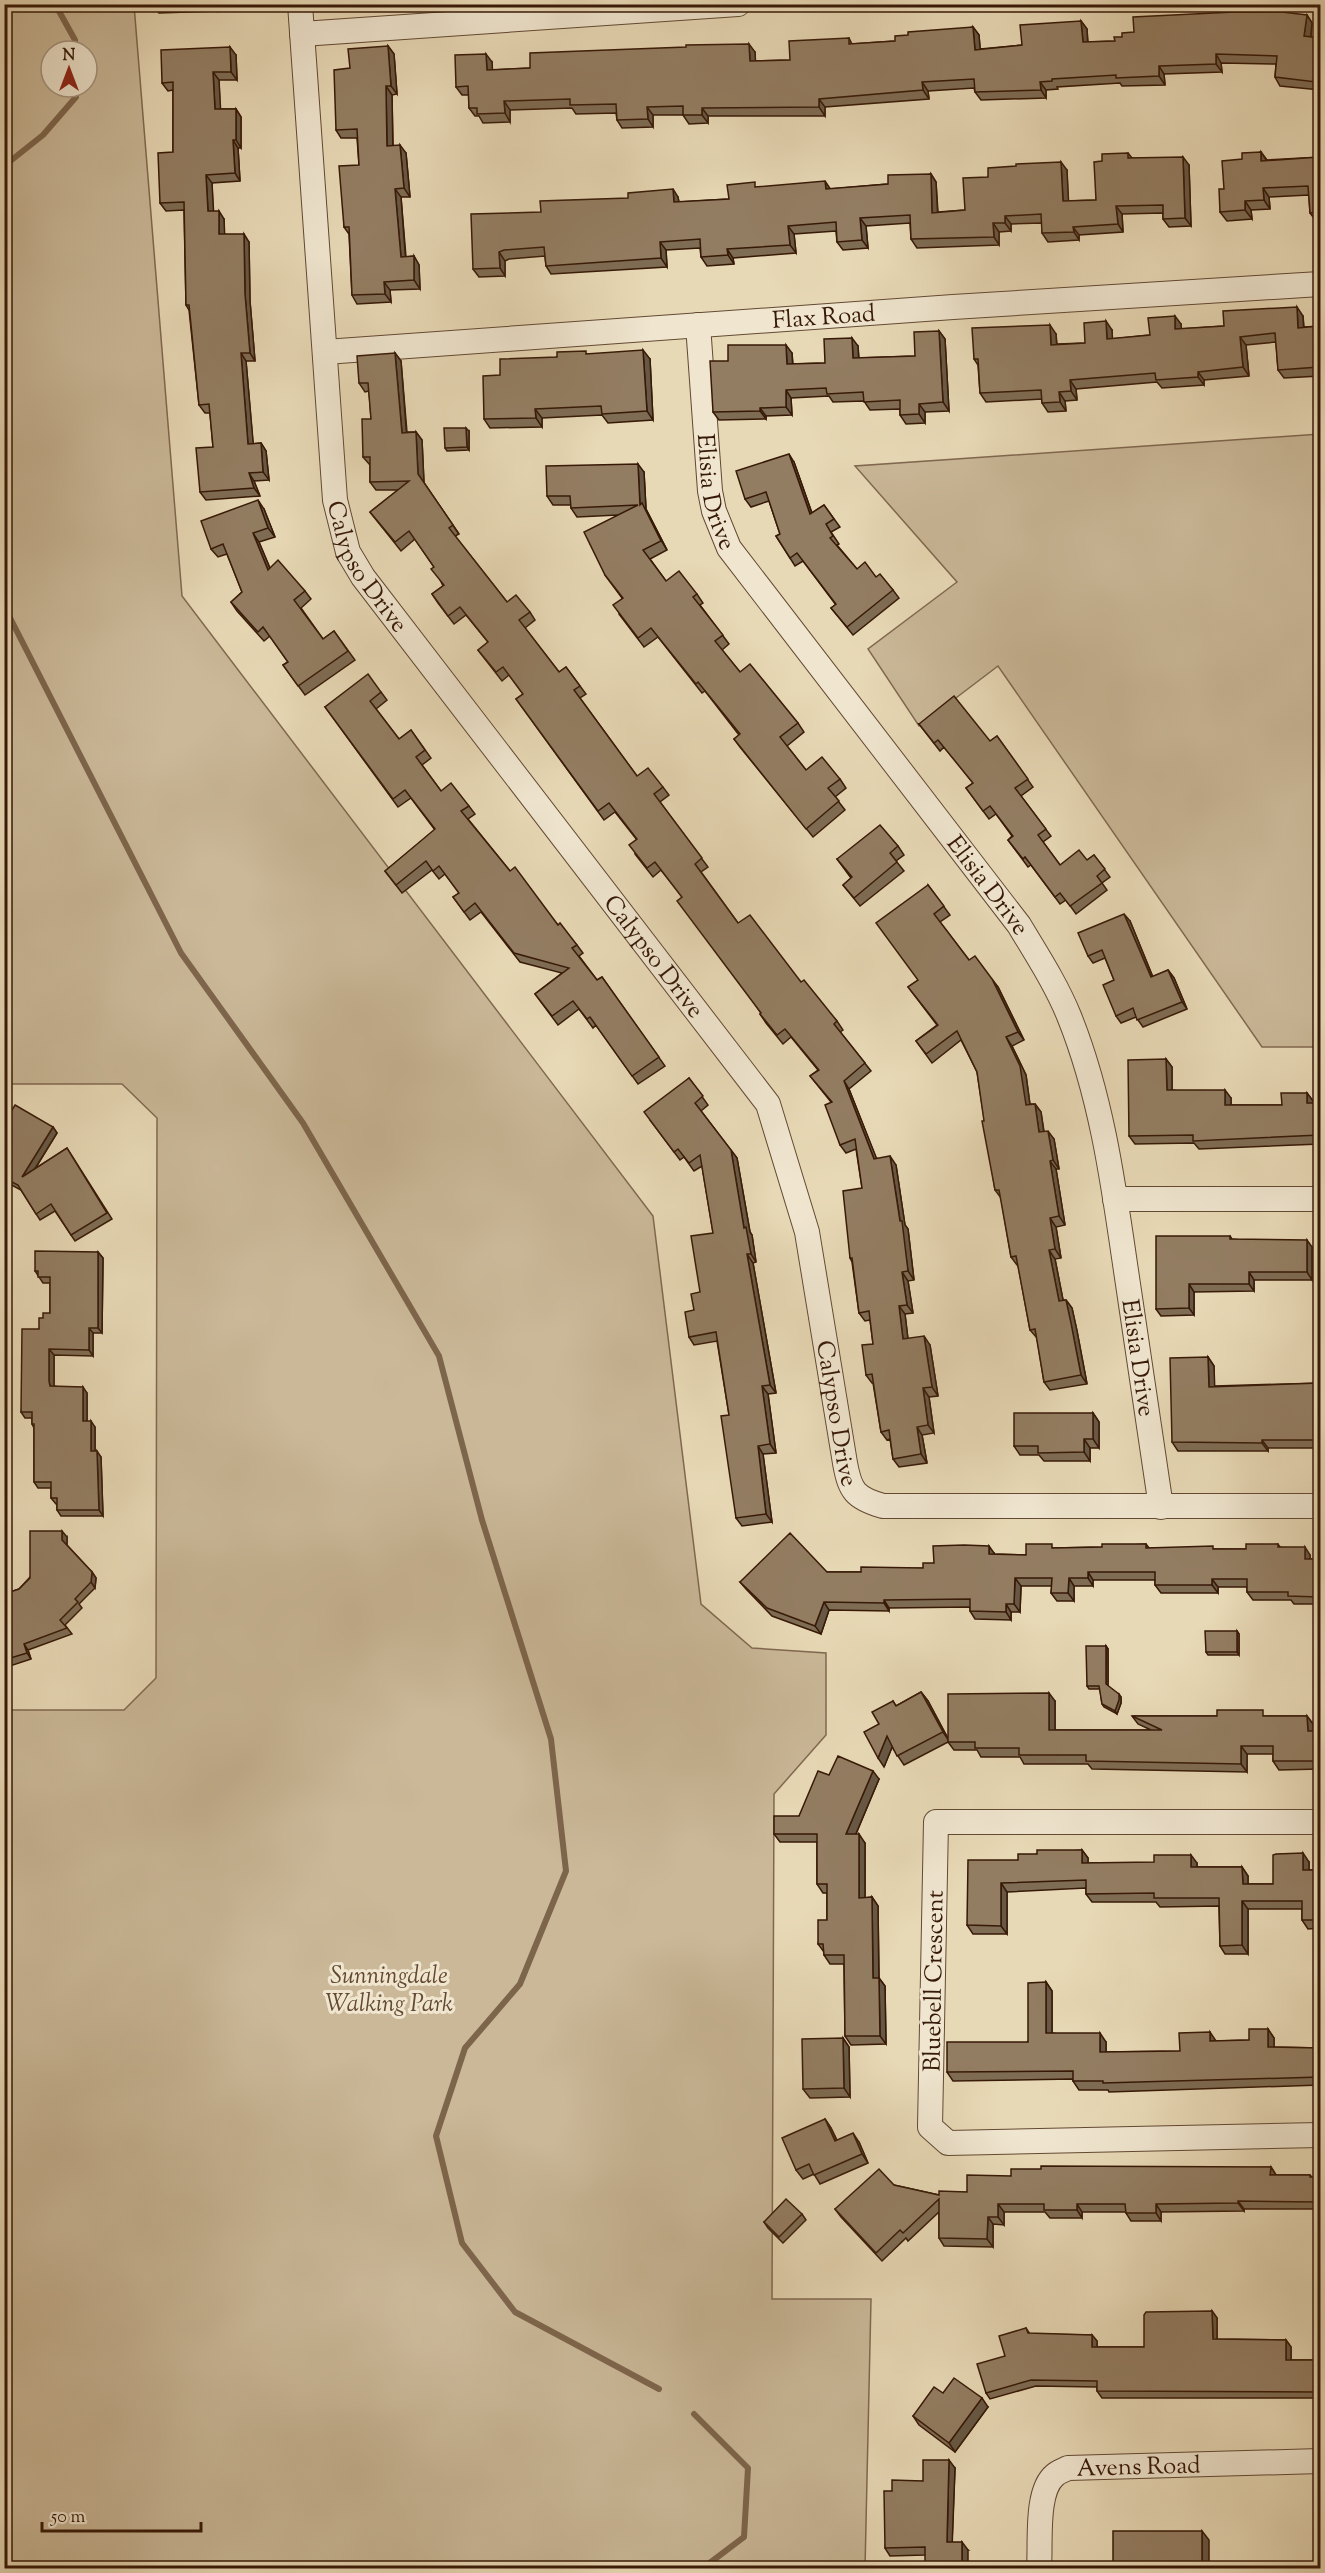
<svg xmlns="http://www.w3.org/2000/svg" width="1325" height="2573" viewBox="0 0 1325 2573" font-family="'Sorts Mill Goudy',serif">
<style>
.green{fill:#cab898;stroke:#806850;stroke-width:1.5;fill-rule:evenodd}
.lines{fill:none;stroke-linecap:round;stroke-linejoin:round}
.stream{stroke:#7d654c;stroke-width:6}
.minor-casing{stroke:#634933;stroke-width:26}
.minor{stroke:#f0e6d0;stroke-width:24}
.wall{fill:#7e6c54;stroke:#371907;stroke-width:1.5}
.shaded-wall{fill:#675845;stroke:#371907;stroke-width:1.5}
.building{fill:#937d62;stroke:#371907;stroke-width:1.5}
.labels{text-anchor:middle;stroke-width:6;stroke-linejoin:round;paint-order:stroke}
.street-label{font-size:24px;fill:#371907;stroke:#f0e6d0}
.park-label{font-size:24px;font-style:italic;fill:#634932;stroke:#f0e6d0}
</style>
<rect width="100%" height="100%" fill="#e8d9b6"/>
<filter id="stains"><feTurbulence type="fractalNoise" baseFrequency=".00333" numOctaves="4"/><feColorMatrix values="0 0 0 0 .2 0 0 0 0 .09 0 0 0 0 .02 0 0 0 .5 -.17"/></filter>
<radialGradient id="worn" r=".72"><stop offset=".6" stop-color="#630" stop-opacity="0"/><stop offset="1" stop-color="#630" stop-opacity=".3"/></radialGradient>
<g class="green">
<path d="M 5,5 L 134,5 L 182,596 L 653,1216 L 701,1604 L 752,1648 L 826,1653 L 826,1735 L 774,1794 L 772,2299 L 871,2299 L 865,2568 L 5,2568 L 5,1718 L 8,1710 L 124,1710 L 156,1678 L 157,1118 L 122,1084 L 5,1084 ZM 51,51 L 87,51 L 87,87 L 51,87 Z"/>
<polygon points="1320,434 1320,1047 1262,1047 998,666 919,726 868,649 957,582 855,466"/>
</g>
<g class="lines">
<g class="stream">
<polyline points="55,4 75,40 75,51"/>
<polyline points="4,166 43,135 76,97 76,87"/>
<polyline points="4,606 181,953 303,1123 439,1356 482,1520 551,1739 566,1871 520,1984 465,2048 436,2136 462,2243 515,2312 659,2389"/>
<polyline points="694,2414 748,2468 744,2537 703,2568"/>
</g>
<defs>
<g id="minor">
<path id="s1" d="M 300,4 L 335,500 L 348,552 L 363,577 L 768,1104 L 807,1232 L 845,1463 C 850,1491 855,1498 883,1506 L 1320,1506"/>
<polyline points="302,34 738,4"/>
<path id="s2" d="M 698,325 L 710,491 L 714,511 L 729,548 L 1019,925 C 1037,955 1056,984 1069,1016 C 1101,1095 1113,1181 1125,1264 C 1137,1345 1149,1426 1161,1507"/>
<path id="s3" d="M 325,352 L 953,307 L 1320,284"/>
<polyline points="1115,1199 1320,1199"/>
<polyline points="1320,1822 936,1822 930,2127 948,2143 1320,2135"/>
<path id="s4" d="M 1039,2568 C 1041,2544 1035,2491 1055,2475 C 1058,2472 1064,2470 1068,2468 L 1320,2461"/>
</g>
</defs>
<use href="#minor" class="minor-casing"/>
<use href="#minor" class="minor"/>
</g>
<g class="wall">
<polygon points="153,4 217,4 217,11 159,13"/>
<polygon points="1307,15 1312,23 1311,37 1320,38 1320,90 1280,86 1275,77 1276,64 1221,63 1222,72 1164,74 1165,85 1122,86 1120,83 1057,87 1058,89 1046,90 1046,98 981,100 975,92 974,88 928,91 929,99 825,107 825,116 708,116 708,123 689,124 683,115 653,115 653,127 622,128 617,120 616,113 576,114 572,108 510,110 510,122 483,123 479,116 475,116 469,108 469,95 462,95 456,87 492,62 492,70 530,68 755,52 755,61 790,60 849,38 852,44 895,41 973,27 979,35 980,49 1022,45 1081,21 1087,29 1088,42 1115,41 1122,37"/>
<polygon points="388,46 394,54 397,94 392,95 393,145 406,153 410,197 401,197 406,257 414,256 419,265 420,289 390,290 391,302 357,304 352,295 349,234 344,227 359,165 357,138 341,138 336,130 350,68"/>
<polygon points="236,55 237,80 219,80 220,109 236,109 241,117 241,148 238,148 240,181 212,183 213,211 224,219 224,234 249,242 250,301 255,361 246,361 253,444 261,443 266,451 269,480 254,481 260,496 206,500 200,492 213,447 210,413 205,413 199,405 189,310 186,305 184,210 166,211 160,203 173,152 173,90 168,91 162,83"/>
<polygon points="1261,152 1267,160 1320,157 1320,221 1316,221 1310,213 1309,195 1269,197 1270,209 1251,210 1252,219 1227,221 1220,212 1224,189 1242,159"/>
<polygon points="1128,153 1132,158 1189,165 1191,226 1169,227 1163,219 1163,213 1122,214 1123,232 1079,235 1079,240 1048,242 1042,233 1042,223 1011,224 1011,231 999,232 999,245 917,248 911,239 910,223 866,226 868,248 843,250 837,242 836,231 794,234 796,253 733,258 734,264 707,266 701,257 700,248 666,250 667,267 551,274 546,266 545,256 509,259 505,261 505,276 479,277 473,269 541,212 678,197 679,202 729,199 758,187 830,189 888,184 931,174 936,182 938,212 965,210 988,177 1067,170 1068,201 1096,200 1102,161"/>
<polygon points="1303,316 1304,327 1320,326 1320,376 1284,378 1278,370 1276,342 1246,345 1249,376 1204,380 1204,385 1162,388 1157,382 1076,389 1077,400 1065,401 1066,411 1048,412 1042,403 1042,399 986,402 980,393 978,365 974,359 1056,334 1057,344 1085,343 1112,330 1112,339 1150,335 1181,324 1181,329 1224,326"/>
<polygon points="939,331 945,339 949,411 925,412 925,423 906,424 900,415 900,409 870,410 864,401 833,402 829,396 791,398 792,415 766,416 766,419 719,420 713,412 728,361 792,353 793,364 825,363 858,346 859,358 915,356"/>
<polygon points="395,353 401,361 407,432 416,432 422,440 424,483 459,534 455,536 507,602 530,612 535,620 525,628 559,672 566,667 586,694 580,698 637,776 663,787 669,795 660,802 708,867 701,872 738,923 801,982 837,1021 843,1030 840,1032 871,1071 849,1089 876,1158 896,1165 905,1225 908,1229 914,1280 908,1281 913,1313 905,1314 908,1339 930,1345 938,1396 929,1397 934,1433 922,1435 927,1463 899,1467 893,1459 890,1439 887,1440 881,1432 873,1383 872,1383 866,1375 873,1344 870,1320 865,1321 859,1313 852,1262 850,1258 862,1188 856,1149 846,1153 840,1145 831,1102 810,1076 818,1070 791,1037 783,1044 766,1023 760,1014 761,1013 682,897 661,870 653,877 635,854 637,840 615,812 604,820 516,699 523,694 509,675 502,681 478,650 488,642 466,615 454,624 438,603 432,594 443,586 434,567 415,539 401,551 370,512 398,490 376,490 370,482 370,465 363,457 371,419 369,391 365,392 359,383"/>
<polygon points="588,354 650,359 653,420 608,423 602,415 542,418 542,427 490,428 484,419 500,375 557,357"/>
<polygon points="469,431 469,450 447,451 445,448"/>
<polygon points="794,462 812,513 824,505 840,527 831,532 839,544 837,545 857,569 876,577 893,590 899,598 853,635 831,608 836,605 803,561 795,566 776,536 780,534 769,501 751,507 745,499"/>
<polygon points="644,472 646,509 667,550 650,559 666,581 697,594 703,603 700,605 729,644 722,650 740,672 798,723 804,732 787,746 806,770 840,779 846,788 835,797 845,810 813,837 740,747 734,739 739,735 705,691 702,693 658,637 644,647 619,614 622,598 605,575 618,515 577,517 571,508 571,505 553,505 547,496"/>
<polygon points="264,509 275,537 259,542 270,568 305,591 311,599 301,608 323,639 334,631 355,660 305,695 283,665 288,662 270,636 264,641 237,611 231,602 242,592 227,554 218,557 211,549"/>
<polygon points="381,692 387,700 376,709 399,739 411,730 431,758 422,765 441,791 469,806 475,814 468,819 510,871 558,925 577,945 583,953 579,956 597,980 602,977 665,1066 638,1084 596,1025 593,1028 579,1009 558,1025 535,994 562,973 520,962 481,912 470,920 453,897 459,893 445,874 439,879 432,870 402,893 385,871 435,830 411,798 398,807 325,707"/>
<polygon points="919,724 990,741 997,736 1033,787 1021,796 1051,836 1043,842 1060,865 1087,860 1094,855 1110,877 1102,883 1107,890 1076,914 1066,900 1060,904 1031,865 1028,867 1008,840 1012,836 996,814 989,819 966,788 973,783 944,747 940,751"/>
<polygon points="898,846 904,855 896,861 904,871 860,906 843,885 851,878 837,859"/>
<polygon points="928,885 950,915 940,922 969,960 998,987 1024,1040 1012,1046 1026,1075 1030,1104 1035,1104 1041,1112 1044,1131 1054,1139 1059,1169 1056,1169 1065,1225 1056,1227 1061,1258 1055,1259 1063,1300 1066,1300 1072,1308 1077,1331 1087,1384 1050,1390 1044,1382 1037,1338 1030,1330 1018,1265 1017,1265 1011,1257 1001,1198 995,1190 977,1072 961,1040 932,1063 916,1041 937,1025 908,987 918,980"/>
<polygon points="1130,921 1153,977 1168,970 1174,978 1187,1009 1143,1027 1136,1017 1121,1023 1116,1016 1114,980 1105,958 1093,963 1088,956"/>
<polygon points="1166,1059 1172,1067 1172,1090 1231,1098 1231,1105 1282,1105 1307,1093 1313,1101 1313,1103 1320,1103 1320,1144 1199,1149 1194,1143 1135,1144 1129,1136"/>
<polygon points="689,1078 708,1105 701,1111 737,1158 750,1232 752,1235 756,1262 753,1263 776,1393 768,1394 776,1453 763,1454 772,1522 742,1526 736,1518 729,1415 717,1341 694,1345 689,1337 694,1310 700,1292 713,1233 702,1166 694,1171 684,1157 680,1160 650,1120"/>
<polygon points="4,1123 53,1127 57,1133 35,1169 67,1148 112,1219 75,1241 55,1211 40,1220 21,1190 4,1181"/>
<polygon points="1230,1236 1232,1239 1312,1247 1312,1280 1254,1280 1254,1291 1194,1292 1194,1315 1161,1316 1156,1309"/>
<polygon points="98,1252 103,1258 102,1333 93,1333 93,1356 54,1355 54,1386 87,1393 87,1421 95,1427 95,1451 101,1457 103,1516 61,1516 57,1510 57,1504 56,1504 51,1498 51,1488 38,1488 34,1482 34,1428 32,1424 32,1418 25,1418 21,1412 39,1329 43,1318 50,1313 50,1283 43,1283 35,1271"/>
<polygon points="1208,1357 1214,1366 1214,1386 1320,1383 1320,1448 1268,1448 1268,1451 1178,1451 1172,1442"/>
<polygon points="1093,1413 1099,1422 1099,1448 1090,1448 1090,1461 1044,1461 1039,1455 1020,1455 1014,1446"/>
<polygon points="67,1537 67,1545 92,1572 96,1578 95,1588 79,1604 82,1608 65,1625 72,1634 28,1650 31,1659 7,1667 4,1664 4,1594 19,1589"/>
<polygon points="1146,1544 1149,1548 1215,1549 1246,1549 1278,1544 1280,1547 1310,1555 1310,1559 1320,1559 1320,1604 1294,1604 1291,1600 1253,1600 1247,1592 1247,1587 1218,1587 1218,1593 1161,1593 1155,1585 1155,1580 1093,1580 1093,1586 1074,1586 1074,1601 1057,1601 1051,1593 1052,1586 1021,1586 1020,1612 1011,1612 1011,1620 975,1619 970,1611 970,1607 889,1608 889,1611 829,1610 821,1634 772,1616 746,1589 740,1582 827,1572 861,1572 923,1568 934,1563 994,1553 994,1554 1026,1555 1054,1548 1102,1547"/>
<polygon points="1237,1631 1239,1634 1239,1655 1208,1655 1206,1652"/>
<polygon points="1106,1646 1108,1649 1108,1686 1121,1697 1121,1703 1117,1714 1104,1707 1102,1704 1100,1689 1089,1689 1087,1686"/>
<polygon points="921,1692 928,1701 948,1738 1055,1701 1055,1730 1151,1730 1138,1724 1132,1716 1307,1716 1313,1724 1313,1731 1320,1731 1320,1769 1279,1770 1273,1761 1273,1754 1247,1754 1247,1772 1092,1769 1088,1764 1024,1764 1020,1757 981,1757 977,1750 954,1750 948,1742 904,1765 892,1747 884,1767 879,1724 893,1701 896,1706"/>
<polygon points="829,1775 879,1779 856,1834 865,1843 865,1898 872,1897 878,1906 879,1978 885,1986 886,2044 851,2045 845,2036 844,1964 830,1964 824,1955 824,1952 818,1944 827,1920 827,1893 823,1893 817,1884 817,1842 780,1842 774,1834 799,1816"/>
<polygon points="1082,1850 1088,1858 1088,1863 1197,1863 1197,1867 1242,1867 1248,1876 1248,1884 1273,1884 1309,1862 1309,1870 1320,1870 1320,1928 1308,1929 1302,1920 1302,1909 1248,1909 1248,1954 1225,1954 1220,1946 1219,1906 1160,1907 1156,1902 1092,1902 1086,1894 1086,1888 1007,1892 1007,1934 973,1934 967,1925 1018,1860 1037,1854"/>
<polygon points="1046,1982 1052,1991 1052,2033 1106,2042 1106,2052 1180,2051 1216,2041 1249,2040 1268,2029 1274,2038 1274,2047 1320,2048 1320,2085 1109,2092 1108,2090 1079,2090 1073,2081 1073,2079 953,2081 947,2072 1028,2042"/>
<polygon points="843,2038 849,2047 850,2097 810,2098 803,2089"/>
<polygon points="825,2119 831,2128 837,2140 859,2142 868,2163 820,2184 814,2174 803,2179 796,2170"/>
<polygon points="1271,2167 1276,2175 1310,2175 1312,2177 1320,2177 1320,2209 1244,2209 1244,2211 1161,2212 1161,2221 1131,2221 1126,2213 1126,2212 1082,2212 1082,2218 1050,2218 1045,2212 1004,2212 1004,2225 993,2224 993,2247 944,2246 939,2238 939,2212 908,2241 906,2238 882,2261 841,2217 835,2209 894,2185 939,2195 967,2192 1011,2176"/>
<polygon points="802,2214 806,2220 783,2243 768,2228 764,2222"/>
<polygon points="1212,2311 1217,2318 1217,2339 1286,2340 1291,2347 1291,2360 1320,2360 1320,2398 1102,2398 1097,2391 1097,2387 1036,2386 990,2399 986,2393 1005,2356 1026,2328 1030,2334 1092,2335 1097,2341 1097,2347 1144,2347"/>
<polygon points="943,2393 988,2407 955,2452 919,2425 913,2416"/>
<polygon points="955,2468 952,2542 968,2550 925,2555 890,2556 885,2548 892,2491 923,2481"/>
</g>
<g class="shaded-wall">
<polygon points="212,4 217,4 217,11"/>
<polygon points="1307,15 1312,23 1310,44 1304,36"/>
<polygon points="1081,21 1087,29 1088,51 1083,42"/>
<polygon points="973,27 979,35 981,58 975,50"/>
<polygon points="749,44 755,52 756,70 750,61"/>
<polygon points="388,46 394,54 397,94 391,86"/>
<polygon points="230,47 236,55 237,80 231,72"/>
<polygon points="486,54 492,62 493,79 487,70"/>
<polygon points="1216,54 1221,63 1222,72 1216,64"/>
<polygon points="1159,66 1164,74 1165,85 1159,76"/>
<polygon points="213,72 219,80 221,117 215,109"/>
<polygon points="1317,78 1320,83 1320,88 1316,82"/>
<polygon points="922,82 928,91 929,99 923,90"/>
<polygon points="1040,82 1046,90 1046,98 1041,90"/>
<polygon points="386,86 392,95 393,154 387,146"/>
<polygon points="819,99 825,107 825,116 819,107"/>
<polygon points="504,101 510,110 510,122 505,113"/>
<polygon points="647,107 653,115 653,127 648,119"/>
<polygon points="702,108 708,116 708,123 702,115"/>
<polygon points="236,109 241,117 241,148 236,140"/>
<polygon points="233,140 238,148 240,181 235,173"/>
<polygon points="400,145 406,153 410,197 404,188"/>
<polygon points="1261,152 1267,161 1261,161"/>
<polygon points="1183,157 1189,165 1191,226 1185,218"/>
<polygon points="1061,162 1067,170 1069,210 1063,201"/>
<polygon points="931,174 936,182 938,221 932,213"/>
<polygon points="206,175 212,183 214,219 208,211"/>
<polygon points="825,181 831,190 826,189"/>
<polygon points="1263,188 1269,197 1270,209 1264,200"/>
<polygon points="395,189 401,197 406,265 401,257"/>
<polygon points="673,189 678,197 680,210 674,202"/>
<polygon points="1245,201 1251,210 1252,219 1245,210"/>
<polygon points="1116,206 1122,214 1123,232 1118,224"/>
<polygon points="219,211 224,219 225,242 219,234"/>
<polygon points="1005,216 1011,224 1011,231 1005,223"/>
<polygon points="860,218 866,226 868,248 862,240"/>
<polygon points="993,223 999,232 999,245 994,237"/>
<polygon points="788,226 794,234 796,253 790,245"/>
<polygon points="1073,227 1079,235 1079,240 1074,232"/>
<polygon points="244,234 249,242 250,301 255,361 250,353 245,294"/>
<polygon points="660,242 666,250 667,267 661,258"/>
<polygon points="727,249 733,258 734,264 728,255"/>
<polygon points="499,252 505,261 505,276 500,268"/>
<polygon points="414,256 419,265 420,289 414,280"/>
<polygon points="384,282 390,290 391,302 385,294"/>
<polygon points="1297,307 1303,316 1304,336 1298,328"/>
<polygon points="1175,316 1181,324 1182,338 1175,329"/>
<polygon points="1106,321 1112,330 1113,348 1107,339"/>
<polygon points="1050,325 1056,334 1057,353 1051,345"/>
<polygon points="939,331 945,339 949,411 943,402"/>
<polygon points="1240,337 1246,345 1249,376 1243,367"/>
<polygon points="852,338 858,346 859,366 853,358"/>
<polygon points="786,345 792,353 793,372 787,364"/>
<polygon points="643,350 650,359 653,420 647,411"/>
<polygon points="241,353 246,361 254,452 248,444"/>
<polygon points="395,353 401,361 407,441 402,433"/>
<polygon points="1198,372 1204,380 1204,385 1198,377"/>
<polygon points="1070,380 1076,389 1077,400 1071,391"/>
<polygon points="786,390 791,398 792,415 786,407"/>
<polygon points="1059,392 1065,401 1066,411 1060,402"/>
<polygon points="919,404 925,412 925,423 919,414"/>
<polygon points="760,408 766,416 766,419 760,411"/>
<polygon points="535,409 542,418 542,427 536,418"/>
<polygon points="466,428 469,431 469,450 467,447"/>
<polygon points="416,432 422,440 424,483 459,534 418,474"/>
<polygon points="261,443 266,451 269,480 263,472"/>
<polygon points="789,454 794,462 815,522 810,514"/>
<polygon points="638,464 644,472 646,509 667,550 640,505"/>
<polygon points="249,473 254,481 260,496 254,488"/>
<polygon points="258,500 264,509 275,537 268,528"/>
<polygon points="253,533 259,542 274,578 268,570"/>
<polygon points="1124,914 1130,921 1156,985 1151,977"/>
<polygon points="1168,970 1174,978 1187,1009 1182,1002"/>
<polygon points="992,979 998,987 1024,1040 1018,1032"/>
<polygon points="1006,1037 1012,1046 1026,1075 1031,1113 1026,1105"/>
<polygon points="1166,1059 1172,1067 1172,1098 1167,1090"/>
<polygon points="844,1081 849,1089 880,1167 874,1159"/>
<polygon points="1225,1090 1231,1098 1231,1113 1225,1105"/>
<polygon points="1307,1093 1313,1101 1313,1111 1307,1103"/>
<polygon points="1035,1104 1041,1112 1045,1141 1039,1132"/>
<polygon points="53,1127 57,1133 26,1183 22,1177"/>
<polygon points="1048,1131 1054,1139 1059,1169 1053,1160"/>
<polygon points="731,1150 737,1158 750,1232 752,1235 756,1262 751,1254 744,1228"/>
<polygon points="890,1156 896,1165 905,1225 908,1229 914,1280 908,1271"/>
<polygon points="1050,1161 1056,1169 1065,1225 1059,1216"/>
<polygon points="1050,1218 1056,1227 1061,1258 1055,1249"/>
<polygon points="1307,1240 1312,1247 1312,1280 1307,1272"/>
<polygon points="1049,1250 1055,1259 1065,1310 1059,1301"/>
<polygon points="98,1252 103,1258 102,1333 98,1328"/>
<polygon points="747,1254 753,1263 776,1393 770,1385"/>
<polygon points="902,1272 908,1281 913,1313 907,1305"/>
<polygon points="1249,1272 1254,1280 1254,1291 1249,1284"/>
<polygon points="1189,1284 1194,1292 1194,1315 1189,1308"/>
<polygon points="1066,1300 1072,1308 1077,1331 1087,1384 1081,1375"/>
<polygon points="899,1306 905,1314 909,1348 903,1339"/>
<polygon points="89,1328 93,1333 93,1356 89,1350"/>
<polygon points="924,1336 930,1345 938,1396 932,1387"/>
<polygon points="49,1349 54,1355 54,1387 50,1386 49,1381"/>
<polygon points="1208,1357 1214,1366 1215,1395 1209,1387"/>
<polygon points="762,1386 768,1394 776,1453 770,1444"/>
<polygon points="83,1387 87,1393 87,1427 83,1421"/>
<polygon points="923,1388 929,1397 934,1433 928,1425"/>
<polygon points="1093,1413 1099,1422 1099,1448 1093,1439"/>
<polygon points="91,1421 95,1427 95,1457 91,1451"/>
<polygon points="917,1427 922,1435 927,1463 921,1454"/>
<polygon points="1084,1439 1090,1448 1090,1461 1084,1452"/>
<polygon points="1262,1440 1268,1448 1268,1451 1262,1443"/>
<polygon points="758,1446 763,1454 772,1522 766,1514"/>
<polygon points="97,1451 101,1457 103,1516 99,1510"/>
<polygon points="62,1531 67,1537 67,1546 62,1540"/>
<polygon points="989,1546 994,1553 994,1562 989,1554"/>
<polygon points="1305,1547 1310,1555 1310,1567 1305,1559"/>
<polygon points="92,1572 96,1578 95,1588 91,1582"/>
<polygon points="1088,1572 1093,1580 1093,1586 1088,1578"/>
<polygon points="1015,1578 1021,1586 1020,1612 1014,1604"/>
<polygon points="1069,1578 1074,1586 1074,1601 1068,1593"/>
<polygon points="1212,1579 1218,1587 1218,1593 1212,1585"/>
<polygon points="884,1600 889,1608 889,1611 884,1603"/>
<polygon points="824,1602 829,1610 821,1634 815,1626"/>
<polygon points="1006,1604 1011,1612 1011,1620 1006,1612"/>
<polygon points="1237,1631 1239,1634 1239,1655 1237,1652"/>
<polygon points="24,1644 28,1650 31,1659 27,1653"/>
<polygon points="1106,1646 1108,1649 1108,1687 1106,1684"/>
<polygon points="921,1692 928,1701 949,1741 943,1732"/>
<polygon points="1049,1693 1055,1701 1055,1739 1049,1730"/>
<polygon points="1119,1694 1121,1697 1121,1703 1117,1714 1115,1711"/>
<polygon points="1307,1716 1313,1724 1313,1739 1308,1731"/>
<polygon points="887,1736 893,1745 884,1767 878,1758"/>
<polygon points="1241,1746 1247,1754 1247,1772 1241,1764"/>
<polygon points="873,1771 879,1779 852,1843 846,1834"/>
<polygon points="859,1834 865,1843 865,1906 859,1898"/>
<polygon points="1082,1850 1088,1858 1088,1871 1082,1863"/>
<polygon points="1303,1853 1309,1862 1309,1878 1303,1870"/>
<polygon points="1191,1855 1197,1863 1197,1876 1191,1867"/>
<polygon points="1242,1867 1248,1876 1248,1892 1243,1884"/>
<polygon points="1001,1883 1007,1892 1007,1934 1001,1926"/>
<polygon points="872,1897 878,1906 879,1986 873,1978"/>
<polygon points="1242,1901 1248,1909 1248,1954 1242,1945"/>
<polygon points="879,1978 885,1986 886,2044 880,2036"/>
<polygon points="1046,1982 1052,1991 1052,2042 1046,2033"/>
<polygon points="1268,2029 1274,2038 1274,2056 1268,2047"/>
<polygon points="1210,2032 1216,2041 1210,2041"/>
<polygon points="1100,2033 1106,2042 1106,2061 1100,2052"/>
<polygon points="843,2038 849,2047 850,2097 844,2088"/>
<polygon points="825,2119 831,2128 841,2150 835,2141"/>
<polygon points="853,2133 859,2142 868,2163 862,2154"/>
<polygon points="1271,2167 1276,2175 1270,2175"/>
<polygon points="1238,2201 1244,2209 1244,2211 1238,2203"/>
<polygon points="998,2204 1004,2212 1004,2225 998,2217"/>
<polygon points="1077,2204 1082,2212 1082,2218 1077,2210"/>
<polygon points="1156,2204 1161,2212 1161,2221 1156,2213"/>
<polygon points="988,2217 993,2224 993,2247 987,2239"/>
<polygon points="1212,2311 1217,2318 1217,2346 1213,2339"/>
<polygon points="1092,2335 1097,2341 1097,2354 1092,2347"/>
<polygon points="1286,2340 1291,2347 1291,2367 1286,2360"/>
<polygon points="982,2398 988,2407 955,2452 949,2443"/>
<polygon points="949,2460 955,2468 952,2549 947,2542"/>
<polygon points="1202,2531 1209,2540 1209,2568 1202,2568"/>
<polygon points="962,2542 968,2550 968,2568 962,2568"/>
</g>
<g class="building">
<polygon points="1234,12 1282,12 1307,15 1304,36 1320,38 1320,79 1317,78 1316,82 1275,77 1277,56 1216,54 1216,64 1159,66 1159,76 1116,78 1116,75 1052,79 1052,81 1040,82 1041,90 975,92 974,79 922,82 923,90 819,99 819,107 702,108 702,115 683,115 683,106 647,107 648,119 617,120 616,104 570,105 570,99 504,101 505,113 477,114 477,108 469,108 468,86 456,87 455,55 486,54 487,70 530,68 530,53 686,47 686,45 749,44 750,61 790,60 789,41 849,38 849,44 895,41 895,36 908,35 908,32 973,27 975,50 1022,45 1020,25 1081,21 1083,42 1115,41 1114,37 1122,37 1122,33 1134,32 1133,17"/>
<polygon points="388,46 391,86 386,86 387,146 400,145 404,188 395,189 401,257 414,256 414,280 384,282 385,294 352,295 349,227 344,227 339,166 359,165 357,129 336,130 334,70 350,68 348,49"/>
<polygon points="230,47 231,72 213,72 215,109 236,109 236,140 233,140 235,173 206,175 208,211 219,211 219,234 244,234 245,294 250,353 241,353 248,444 261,443 263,472 249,473 254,488 200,492 196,448 213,447 209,404 199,405 189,305 186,305 184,202 160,203 158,153 173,152 173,82 162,83 161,50"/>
<polygon points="1261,152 1261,161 1320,157 1320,212 1310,213 1308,186 1263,188 1264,200 1245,201 1245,210 1220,212 1219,189 1224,189 1222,161 1242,159 1242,153"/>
<polygon points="1128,153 1128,158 1183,157 1185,218 1163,219 1163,205 1116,206 1118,224 1073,227 1074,232 1042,233 1041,214 1005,216 1005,223 993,223 994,237 911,239 910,215 860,218 862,240 837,242 836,222 788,226 790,245 727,249 728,255 701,257 700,239 660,242 661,258 546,266 544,247 504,250 499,252 500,268 473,269 471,214 541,212 540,201 628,198 628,193 673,189 674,202 729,199 727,185 755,182 755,187 825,181 826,189 888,184 888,175 931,174 932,213 965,210 963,178 988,177 988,168 1016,166 1016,164 1061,162 1063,201 1096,200 1094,162 1102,161 1102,154"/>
<polygon points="1297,307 1298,328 1320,326 1320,363 1319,363 1319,367 1278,370 1275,333 1240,337 1243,367 1198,372 1198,377 1156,380 1155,373 1070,380 1071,391 1059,392 1060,402 1042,403 1041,390 980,393 978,359 974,359 972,328 1050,325 1051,345 1085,343 1084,323 1106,321 1107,339 1150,335 1148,318 1175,316 1175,329 1224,326 1223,311"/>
<polygon points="939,331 943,402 919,404 919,414 900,415 900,400 864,402 863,392 827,394 826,388 786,390 786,407 760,408 760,411 713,412 710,361 728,361 728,345 786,345 787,364 825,363 824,339 852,338 853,358 915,356 914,332"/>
<polygon points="643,350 647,411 602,414 601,406 535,409 536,418 484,419 483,376 500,375 500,359 557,357 557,352 586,351 586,354"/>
<polygon points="395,353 402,433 416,432 418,474 453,525 449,528 507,602 516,595 530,612 519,620 559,672 566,667 580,686 574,690 637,776 648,768 663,787 654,794 702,858 695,864 738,923 750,915 801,982 804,980 837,1021 834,1024 865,1063 844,1081 874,1159 890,1156 900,1221 902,1221 908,1271 902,1272 907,1305 899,1306 903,1339 924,1336 932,1387 923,1388 928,1425 917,1427 921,1454 893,1459 889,1430 881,1432 872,1374 866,1375 862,1345 873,1344 869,1311 859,1313 852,1258 850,1258 843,1191 862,1188 855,1139 840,1145 825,1105 832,1102 810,1076 819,1070 785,1029 777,1035 760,1014 761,1013 677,901 682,897 655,862 647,868 629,845 637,839 609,803 598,811 516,699 523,694 503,667 496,672 478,650 488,642 460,607 448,616 432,594 444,585 431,569 434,567 409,531 395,542 370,512 409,481 370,482 370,457 363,457 362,419 371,419 368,383 359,383 357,356"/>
<polygon points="444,428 466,428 467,447 445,448"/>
<polygon points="789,454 810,514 824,505 834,519 826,524 833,536 830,538 857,569 865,562 876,577 880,574 893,590 847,627 831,608 836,604 797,553 790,558 776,536 780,534 766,492 745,499 736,471"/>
<polygon points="638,464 640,505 642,503 661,541 643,550 666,581 679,571 697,594 693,597 723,635 715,641 740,672 750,664 798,723 780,737 806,770 822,757 840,779 828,788 839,801 806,829 734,739 740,734 698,682 696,684 651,628 638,638 613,605 623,598 605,575 584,532 638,505 571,508 570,496 547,496 546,466"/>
<polygon points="258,500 268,528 253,533 268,570 278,560 305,591 294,600 323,639 334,631 348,651 298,686 283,665 288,662 263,627 258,632 231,602 242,592 223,544 211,549 201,521"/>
<polygon points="368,674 381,692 370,701 399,739 411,730 425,750 416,757 441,791 451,783 469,806 461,811 510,871 515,867 558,925 560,923 577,945 572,948 597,980 602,977 659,1057 632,1076 590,1017 587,1019 573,1001 552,1016 535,994 569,968 514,953 475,903 464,912 453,897 459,893 439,866 433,871 426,861 396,885 385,871 435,829 405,790 393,799 325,707"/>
<polygon points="954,696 990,741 997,736 1028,779 1015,788 1046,829 1038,835 1060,865 1079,850 1087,860 1094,855 1105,869 1097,876 1102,883 1070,906 1060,893 1055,897 1025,857 1023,859 1008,840 1013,836 990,806 983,811 966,788 973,783 938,740 934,743 919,724"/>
<polygon points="880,825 898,846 890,853 897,862 854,898 843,885 852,877 837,859"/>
<polygon points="928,885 944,906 934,914 969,960 975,956 992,979 1018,1032 1006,1037 1020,1066 1026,1105 1035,1104 1039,1132 1048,1131 1053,1160 1050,1161 1059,1216 1050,1218 1055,1249 1049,1250 1059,1301 1066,1300 1071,1323 1081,1375 1044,1382 1035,1329 1030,1330 1016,1256 1011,1257 999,1190 995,1190 982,1121 984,1121 977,1072 957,1031 926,1054 916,1041 938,1025 908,987 918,980 876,923"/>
<polygon points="1124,914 1151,977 1168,970 1182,1002 1137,1020 1133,1008 1116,1016 1103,985 1114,980 1102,950 1088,956 1078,933"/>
<polygon points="1166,1059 1167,1090 1225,1090 1225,1105 1282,1105 1281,1093 1307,1093 1307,1103 1320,1103 1320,1135 1193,1141 1193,1135 1129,1136 1128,1060"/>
<polygon points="689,1078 703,1096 695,1103 731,1150 744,1228 746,1227 751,1254 747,1254 770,1385 762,1386 770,1444 758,1446 766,1514 736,1518 721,1416 729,1415 716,1332 689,1337 685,1312 694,1310 691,1294 700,1292 691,1236 713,1233 700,1155 689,1163 678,1149 674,1152 644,1112"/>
<polygon points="15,1105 53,1127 22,1177 67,1148 107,1213 71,1235 51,1204 36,1214 18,1185 4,1178 4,1123"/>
<polygon points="1156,1236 1230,1236 1230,1239 1307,1240 1307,1272 1249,1272 1249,1284 1189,1284 1189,1308 1156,1309"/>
<polygon points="35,1251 98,1252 98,1328 89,1328 89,1350 49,1349 49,1381 50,1386 83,1387 83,1421 91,1421 91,1451 97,1451 99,1510 57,1510 57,1498 51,1498 51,1482 34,1482 34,1424 32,1424 32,1412 21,1412 22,1329 39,1329 39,1318 43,1318 43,1313 50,1313 50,1277 38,1277 38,1271 35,1271"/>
<polygon points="1208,1357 1209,1387 1320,1383 1320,1440 1262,1440 1262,1443 1172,1442 1170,1358"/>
<polygon points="1014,1413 1093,1413 1093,1439 1084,1439 1084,1452 1038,1453 1038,1446 1014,1446"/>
<polygon points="30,1531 62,1531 62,1540 92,1572 91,1582 75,1599 78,1602 60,1620 67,1628 24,1644 27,1653 4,1660 4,1594 19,1589 30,1578"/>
<polygon points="790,1533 827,1572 861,1572 861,1567 923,1568 923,1563 934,1563 933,1546 964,1545 989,1546 989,1554 1026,1555 1026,1544 1052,1544 1052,1548 1102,1547 1102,1544 1146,1544 1146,1548 1213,1546 1213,1549 1246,1549 1246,1544 1278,1544 1278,1547 1305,1547 1305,1559 1320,1559 1320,1597 1288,1596 1288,1592 1247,1592 1247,1579 1212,1579 1212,1585 1155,1585 1155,1572 1088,1572 1088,1578 1069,1578 1068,1593 1051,1593 1052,1578 1015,1578 1014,1604 1006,1604 1006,1612 970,1611 970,1599 884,1600 884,1603 824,1602 815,1626 767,1608 740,1582"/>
<polygon points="1205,1631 1237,1631 1237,1652 1206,1652"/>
<polygon points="1086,1646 1106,1646 1106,1684 1119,1694 1119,1700 1115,1711 1102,1704 1099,1686 1087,1686"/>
<polygon points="921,1692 943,1732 897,1756 887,1736 878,1758 864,1732 879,1724 872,1712 893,1701 896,1706"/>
<polygon points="1049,1693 1049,1730 1162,1730 1132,1716 1217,1716 1217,1710 1263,1710 1263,1716 1307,1716 1308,1731 1320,1731 1320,1761 1273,1761 1273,1746 1241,1746 1241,1764 1086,1761 1086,1755 1019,1755 1019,1748 975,1748 975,1742 948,1742 948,1694"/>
<polygon points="838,1756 873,1771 846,1834 859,1834 859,1898 872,1897 873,1978 879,1978 880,2036 845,2036 844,1955 824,1955 823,1944 818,1944 818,1920 827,1920 827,1884 817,1884 817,1834 774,1834 774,1816 799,1816 818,1771 829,1775"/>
<polygon points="1037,1850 1082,1850 1082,1863 1154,1862 1154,1855 1191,1855 1191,1867 1242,1867 1243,1884 1273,1884 1273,1855 1276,1854 1303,1853 1303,1870 1320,1870 1320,1920 1302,1920 1302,1901 1242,1901 1242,1945 1220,1946 1219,1898 1154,1898 1154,1893 1086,1894 1086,1880 1001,1883 1001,1926 967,1925 968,1860 1018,1860 1018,1854 1037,1854"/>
<polygon points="1046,1982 1046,2033 1100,2033 1100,2052 1180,2051 1179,2033 1210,2032 1210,2041 1249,2040 1249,2029 1268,2029 1268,2047 1320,2048 1320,2077 1103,2083 1103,2081 1073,2081 1073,2071 947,2072 947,2042 1028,2042 1028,1983"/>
<polygon points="843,2038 844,2088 803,2089 802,2039"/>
<polygon points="825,2119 835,2141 853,2133 862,2154 814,2175 809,2164 796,2170 782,2138"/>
<polygon points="1041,2166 1271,2167 1270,2175 1310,2175 1310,2177 1320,2177 1320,2202 1238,2201 1238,2203 1156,2204 1156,2213 1126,2213 1125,2204 1077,2204 1077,2210 1044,2210 1044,2204 998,2204 998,2217 988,2217 987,2239 939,2238 939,2199 903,2233 900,2230 876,2253 835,2209 879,2169 894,2185 939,2195 939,2191 967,2192 967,2175 1011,2176 1011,2169 1041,2169"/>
<polygon points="786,2199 802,2214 779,2237 764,2222"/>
<polygon points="1212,2311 1213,2339 1286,2340 1286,2360 1320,2360 1320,2392 1097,2391 1097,2381 1031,2380 986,2393 977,2364 1005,2356 999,2336 1026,2328 1028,2333 1092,2335 1092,2347 1144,2347 1144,2315 1146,2312"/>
<polygon points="954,2378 982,2398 949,2443 913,2416 934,2387 943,2393"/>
<polygon points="923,2460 949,2460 947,2542 962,2542 962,2568 925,2568 925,2547 885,2548 884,2491 892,2491 892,2480 923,2481"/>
<rect x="1113" y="2531" width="89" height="37"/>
</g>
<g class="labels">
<g class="street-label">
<text dy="8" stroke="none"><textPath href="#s3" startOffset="500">Flax Road</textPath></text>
<text dy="8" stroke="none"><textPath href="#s2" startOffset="168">Elisia Drive</textPath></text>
<text dy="8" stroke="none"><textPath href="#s1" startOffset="572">Calypso Drive</textPath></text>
<text dy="8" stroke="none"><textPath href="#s2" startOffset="652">Elisia Drive</textPath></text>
<text dy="8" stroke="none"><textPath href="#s1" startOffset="1058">Calypso Drive</textPath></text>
<text dy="8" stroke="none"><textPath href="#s2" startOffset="1156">Elisia Drive</textPath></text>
<text dy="8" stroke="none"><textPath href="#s1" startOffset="1562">Calypso Drive</textPath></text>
<text transform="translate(933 1981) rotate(-89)" y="8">Bluebell Crescent</text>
<text dy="8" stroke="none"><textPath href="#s4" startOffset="182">Avens Road</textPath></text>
</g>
<g class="park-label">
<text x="389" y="1983">Sunningdale<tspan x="389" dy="28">Walking Park</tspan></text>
</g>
</g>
<rect width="1325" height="2573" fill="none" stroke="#e8d9b6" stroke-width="24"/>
<rect x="6" y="6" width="1313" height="2561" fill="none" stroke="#371907" stroke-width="3"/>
<rect x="12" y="12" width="1301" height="2549" fill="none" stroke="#371907" stroke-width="1.5"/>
<g transform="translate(69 69)"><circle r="28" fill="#f0e6d0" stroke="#a69480" stroke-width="1.5"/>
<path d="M0-4.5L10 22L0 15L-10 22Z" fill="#8f2418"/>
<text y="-9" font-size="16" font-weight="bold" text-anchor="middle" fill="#371907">N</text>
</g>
<path d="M42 2522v9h159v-9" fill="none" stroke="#371907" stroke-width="3"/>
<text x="51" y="2522" font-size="18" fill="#371907" stroke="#f0e6d0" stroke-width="4.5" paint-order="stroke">50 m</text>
<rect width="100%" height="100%" filter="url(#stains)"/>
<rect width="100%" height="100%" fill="url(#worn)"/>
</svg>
